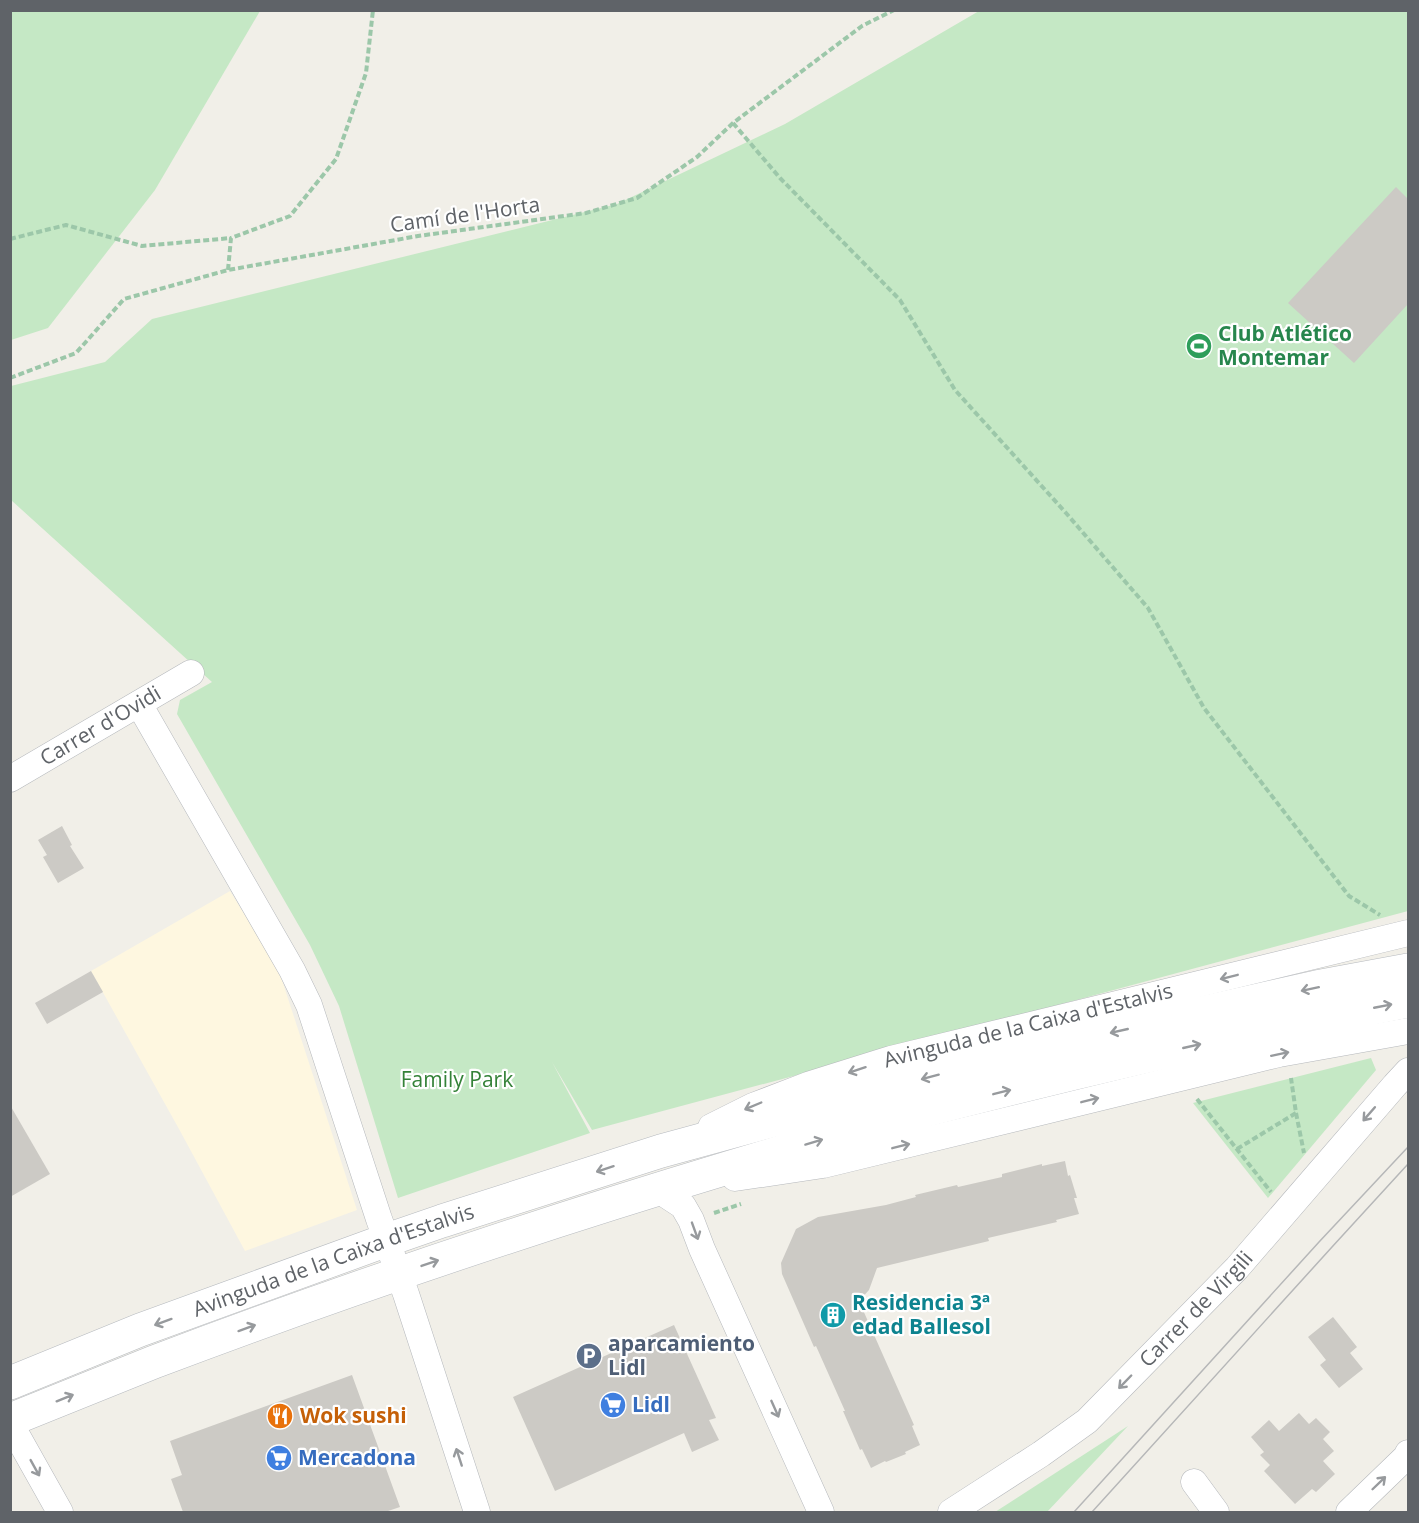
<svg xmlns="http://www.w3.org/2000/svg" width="1419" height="1523" viewBox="0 0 1419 1523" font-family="'Open Sans',sans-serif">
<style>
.commercial{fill:#fef7e0}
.green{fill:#c5e8c5}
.building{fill:#cccac5}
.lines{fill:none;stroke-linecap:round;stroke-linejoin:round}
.minor-casing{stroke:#b5b8bc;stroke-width:27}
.secondary-casing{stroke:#b6babf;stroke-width:34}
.path{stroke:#9cc7a9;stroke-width:4;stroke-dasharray:6 3;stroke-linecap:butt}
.minor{stroke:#fff;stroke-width:26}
.secondary{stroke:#fff;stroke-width:33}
.tram{stroke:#b6b7b8;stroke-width:1.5}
.oneway{stroke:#979a9d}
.labels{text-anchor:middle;stroke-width:4.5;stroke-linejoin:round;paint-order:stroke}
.street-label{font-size:21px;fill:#5f6368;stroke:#fff}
.leisure-label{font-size:21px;font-weight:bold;fill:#27864d;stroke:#fff;text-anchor:start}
.park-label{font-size:21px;fill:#348238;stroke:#fff}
.culture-label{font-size:21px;font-weight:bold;fill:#0d838f;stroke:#fff;text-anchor:start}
.service-label{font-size:21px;font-weight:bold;fill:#4e5e75;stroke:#fff;text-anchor:start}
.shop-label{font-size:21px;font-weight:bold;fill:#366cbe;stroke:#fff;text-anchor:start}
.food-label{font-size:21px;font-weight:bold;fill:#c56008;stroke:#fff;text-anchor:start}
</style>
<rect width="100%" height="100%" fill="#f1efe8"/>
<polygon class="commercial" points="230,891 279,971 357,1210 245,1251 179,1129 91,971"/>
<g class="green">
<polygon points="11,10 260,11 155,190 48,328 11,340"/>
<polygon points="979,11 1408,11 1408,911 592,1130 552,1062 590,1133 398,1198 339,1006 310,945 177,714 180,700 212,682 11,500 11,386 105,362 152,319 617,204 785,124"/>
<polygon points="1371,1058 1376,1070 1268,1198 1193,1103"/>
<polygon points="1128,1426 1047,1512 995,1512"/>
</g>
<g class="building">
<polygon points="1396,187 1408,199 1408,304 1354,363 1288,303"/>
<polygon points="62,826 72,845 70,846 84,868 58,883 43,857 47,855 38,840"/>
<polygon points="91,971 103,992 47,1024 35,1003"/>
<polygon points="10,1105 50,1174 10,1197"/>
<polygon points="1065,1161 1068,1176 1070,1175 1077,1198 1074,1198 1079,1214 1056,1220 1057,1222 988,1238 989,1241 877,1268 869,1290 859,1301 914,1425 912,1426 920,1445 905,1452 906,1454 886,1462 885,1461 871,1468 862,1449 860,1450 843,1411 845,1411 816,1346 814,1347 782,1274 781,1263 796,1229 818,1217 886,1205 916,1197 915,1195 957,1185 958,1187 1002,1177 1002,1174 1042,1164 1042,1166"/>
<polygon points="1333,1317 1357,1347 1350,1353 1363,1369 1339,1388 1320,1365 1326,1360 1308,1337"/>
<polygon points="674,1325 716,1418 709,1420 719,1440 692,1452 684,1433 555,1491 513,1397"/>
<polygon points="352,1375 400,1507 385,1512 183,1512 171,1479 182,1475 170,1441"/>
<polygon points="1299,1413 1309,1424 1316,1418 1330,1432 1323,1439 1334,1451 1323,1461 1335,1474 1316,1492 1312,1489 1295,1504 1264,1471 1270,1465 1260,1455 1264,1452 1251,1437 1269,1420 1279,1431"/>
</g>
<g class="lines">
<defs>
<g id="minor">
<polyline points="139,704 292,970 309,1005 379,1219 406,1294 477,1512"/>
<path id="s1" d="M 10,779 L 191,673"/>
<path id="s2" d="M 711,1127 L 753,1106 L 808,1085 L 891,1059 L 1408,933"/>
<polyline points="735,1178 823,1165 1279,1054 1408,1031"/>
<polyline points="657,1189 683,1206 691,1220 702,1249 821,1512"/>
<polyline points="10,1423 60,1512"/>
<polyline points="1194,1482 1216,1512"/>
<path id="s3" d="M 951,1512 L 1041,1454 L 1087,1421 L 1237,1268 L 1395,1085 L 1408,1071"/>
<polyline points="1349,1512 1406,1457 1408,1453"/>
</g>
<g id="secondary">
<path id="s4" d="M 10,1383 L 140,1330 L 387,1240 L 442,1221 L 661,1151 L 998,1059 L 1316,987 L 1408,970"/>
<path d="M 10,1420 C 58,1401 106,1381 154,1362 C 341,1291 532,1227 724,1169 C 783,1152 841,1132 900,1117 C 1068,1073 1238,1034 1408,1001"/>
</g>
</defs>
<use href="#minor" class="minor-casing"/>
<use href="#secondary" class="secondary-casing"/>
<g class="path">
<polyline points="733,123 780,178 900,300 955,390 1066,513 1148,608 1204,708 1349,896 1380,915"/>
<polyline points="10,239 66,225 142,246 231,238"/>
<polyline points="228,270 231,238 290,216 336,159 366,73 373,10"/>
<polyline points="10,378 76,353 124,299 228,270 418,236 586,213 637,198 697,157 733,123 862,26 894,10"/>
<polyline points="1197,1099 1271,1192"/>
<polyline points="1296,1113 1304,1153"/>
<polyline points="1237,1149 1296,1113 1291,1078"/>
<polyline points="714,1213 741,1204"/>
</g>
<use href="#minor" class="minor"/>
<use href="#secondary" class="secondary"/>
<g class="tram">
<polyline points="1074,1512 1319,1242 1408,1147"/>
<polyline points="1092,1512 1332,1247 1408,1164"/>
</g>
</g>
<defs><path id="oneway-shaft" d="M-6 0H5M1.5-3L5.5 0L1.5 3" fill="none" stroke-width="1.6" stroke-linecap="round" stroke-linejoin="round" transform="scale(1.5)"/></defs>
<g class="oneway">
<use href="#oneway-shaft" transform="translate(1229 977) rotate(166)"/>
<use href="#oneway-shaft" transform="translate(1310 989) rotate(168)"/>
<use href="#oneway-shaft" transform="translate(1383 1006) rotate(-11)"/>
<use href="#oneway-shaft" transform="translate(1119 1031) rotate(167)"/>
<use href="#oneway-shaft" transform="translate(1192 1046) rotate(-13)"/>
<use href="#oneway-shaft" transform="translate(1280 1054) rotate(-12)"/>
<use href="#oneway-shaft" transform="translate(857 1070) rotate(162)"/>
<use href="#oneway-shaft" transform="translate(930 1077) rotate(165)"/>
<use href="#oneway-shaft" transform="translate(1002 1092) rotate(-14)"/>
<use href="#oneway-shaft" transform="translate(1090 1100) rotate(-14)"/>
<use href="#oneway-shaft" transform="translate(753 1106) rotate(157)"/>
<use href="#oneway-shaft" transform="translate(1369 1114) rotate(131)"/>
<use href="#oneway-shaft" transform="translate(814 1142) rotate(-17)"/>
<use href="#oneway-shaft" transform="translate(901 1146) rotate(-14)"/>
<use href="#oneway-shaft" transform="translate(605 1169) rotate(162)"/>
<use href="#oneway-shaft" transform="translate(695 1231) rotate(70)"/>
<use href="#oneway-shaft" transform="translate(430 1263) rotate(-19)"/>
<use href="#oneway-shaft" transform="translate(163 1322) rotate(160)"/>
<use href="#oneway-shaft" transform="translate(247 1328) rotate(-20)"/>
<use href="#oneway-shaft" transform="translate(1125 1382) rotate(134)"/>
<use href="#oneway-shaft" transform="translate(65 1398) rotate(-22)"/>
<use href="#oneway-shaft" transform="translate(775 1409) rotate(66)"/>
<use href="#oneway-shaft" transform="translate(459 1457) rotate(-108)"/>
<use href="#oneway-shaft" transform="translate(35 1468) rotate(61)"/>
<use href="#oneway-shaft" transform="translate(1379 1483) rotate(-44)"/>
</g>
<defs>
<symbol id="stadium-disc" viewBox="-11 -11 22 22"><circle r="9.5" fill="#2e9e5b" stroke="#fff"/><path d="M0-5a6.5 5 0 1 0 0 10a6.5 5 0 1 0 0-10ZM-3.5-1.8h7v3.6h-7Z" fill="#fff"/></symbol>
<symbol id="building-disc" viewBox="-11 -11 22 22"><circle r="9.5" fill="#0f9aa8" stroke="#fff"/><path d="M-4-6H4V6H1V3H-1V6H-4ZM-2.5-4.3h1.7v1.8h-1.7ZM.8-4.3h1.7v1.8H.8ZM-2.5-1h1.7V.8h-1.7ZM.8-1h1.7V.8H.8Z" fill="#fff"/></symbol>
<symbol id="parking-disc" viewBox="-11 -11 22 22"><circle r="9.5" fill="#5c6f8a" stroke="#fff"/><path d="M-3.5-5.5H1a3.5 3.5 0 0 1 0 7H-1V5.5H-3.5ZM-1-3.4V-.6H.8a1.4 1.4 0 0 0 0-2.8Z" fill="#fff"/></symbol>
<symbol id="supermarket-disc" viewBox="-11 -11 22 22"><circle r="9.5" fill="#3f7fe0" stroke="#fff"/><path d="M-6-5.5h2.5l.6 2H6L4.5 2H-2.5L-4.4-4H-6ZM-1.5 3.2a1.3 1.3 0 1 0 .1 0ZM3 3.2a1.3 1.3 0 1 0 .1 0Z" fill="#fff"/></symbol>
<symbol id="restaurant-disc" viewBox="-11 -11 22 22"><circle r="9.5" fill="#e8710a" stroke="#fff"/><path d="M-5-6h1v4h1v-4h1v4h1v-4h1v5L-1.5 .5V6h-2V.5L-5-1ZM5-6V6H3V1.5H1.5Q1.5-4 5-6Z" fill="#fff"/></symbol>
</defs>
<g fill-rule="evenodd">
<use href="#stadium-disc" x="1184" y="331" width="30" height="30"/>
<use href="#building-disc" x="818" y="1300" width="30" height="30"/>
<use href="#parking-disc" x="574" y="1341" width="30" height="30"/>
<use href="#supermarket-disc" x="598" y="1390" width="30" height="30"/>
<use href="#restaurant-disc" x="265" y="1401" width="30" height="30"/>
<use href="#supermarket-disc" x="264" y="1443" width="30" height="30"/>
</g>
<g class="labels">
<g class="street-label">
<text transform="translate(465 215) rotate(-8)" y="7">Camí de l'Horta</text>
<text dy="7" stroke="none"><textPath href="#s1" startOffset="105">Carrer d'Ovidi</textPath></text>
<text dy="7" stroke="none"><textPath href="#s2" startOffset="334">Avinguda de la Caixa d'Estalvis</textPath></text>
<text dy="7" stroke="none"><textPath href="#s4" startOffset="346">Avinguda de la Caixa d'Estalvis</textPath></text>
<text dy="7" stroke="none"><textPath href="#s3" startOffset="320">Carrer de Virgili</textPath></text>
</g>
<g class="leisure-label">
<text x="1218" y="341">Club Atlético<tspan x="1218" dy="24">Montemar</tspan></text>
</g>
<g class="park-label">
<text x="457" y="1087">Family Park</text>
</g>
<g class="culture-label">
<text x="852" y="1310">Residencia 3ª<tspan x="852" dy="24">edad Ballesol</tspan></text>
</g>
<g class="service-label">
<text x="608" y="1351">aparcamiento<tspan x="608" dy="24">Lidl</tspan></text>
</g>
<g class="shop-label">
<text x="632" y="1412">Lidl</text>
<text x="298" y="1465">Mercadona</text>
</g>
<g class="food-label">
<text x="300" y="1423">Wok sushi</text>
</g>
</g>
<rect width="1419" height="1523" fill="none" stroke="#5f6368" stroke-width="24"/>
</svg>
